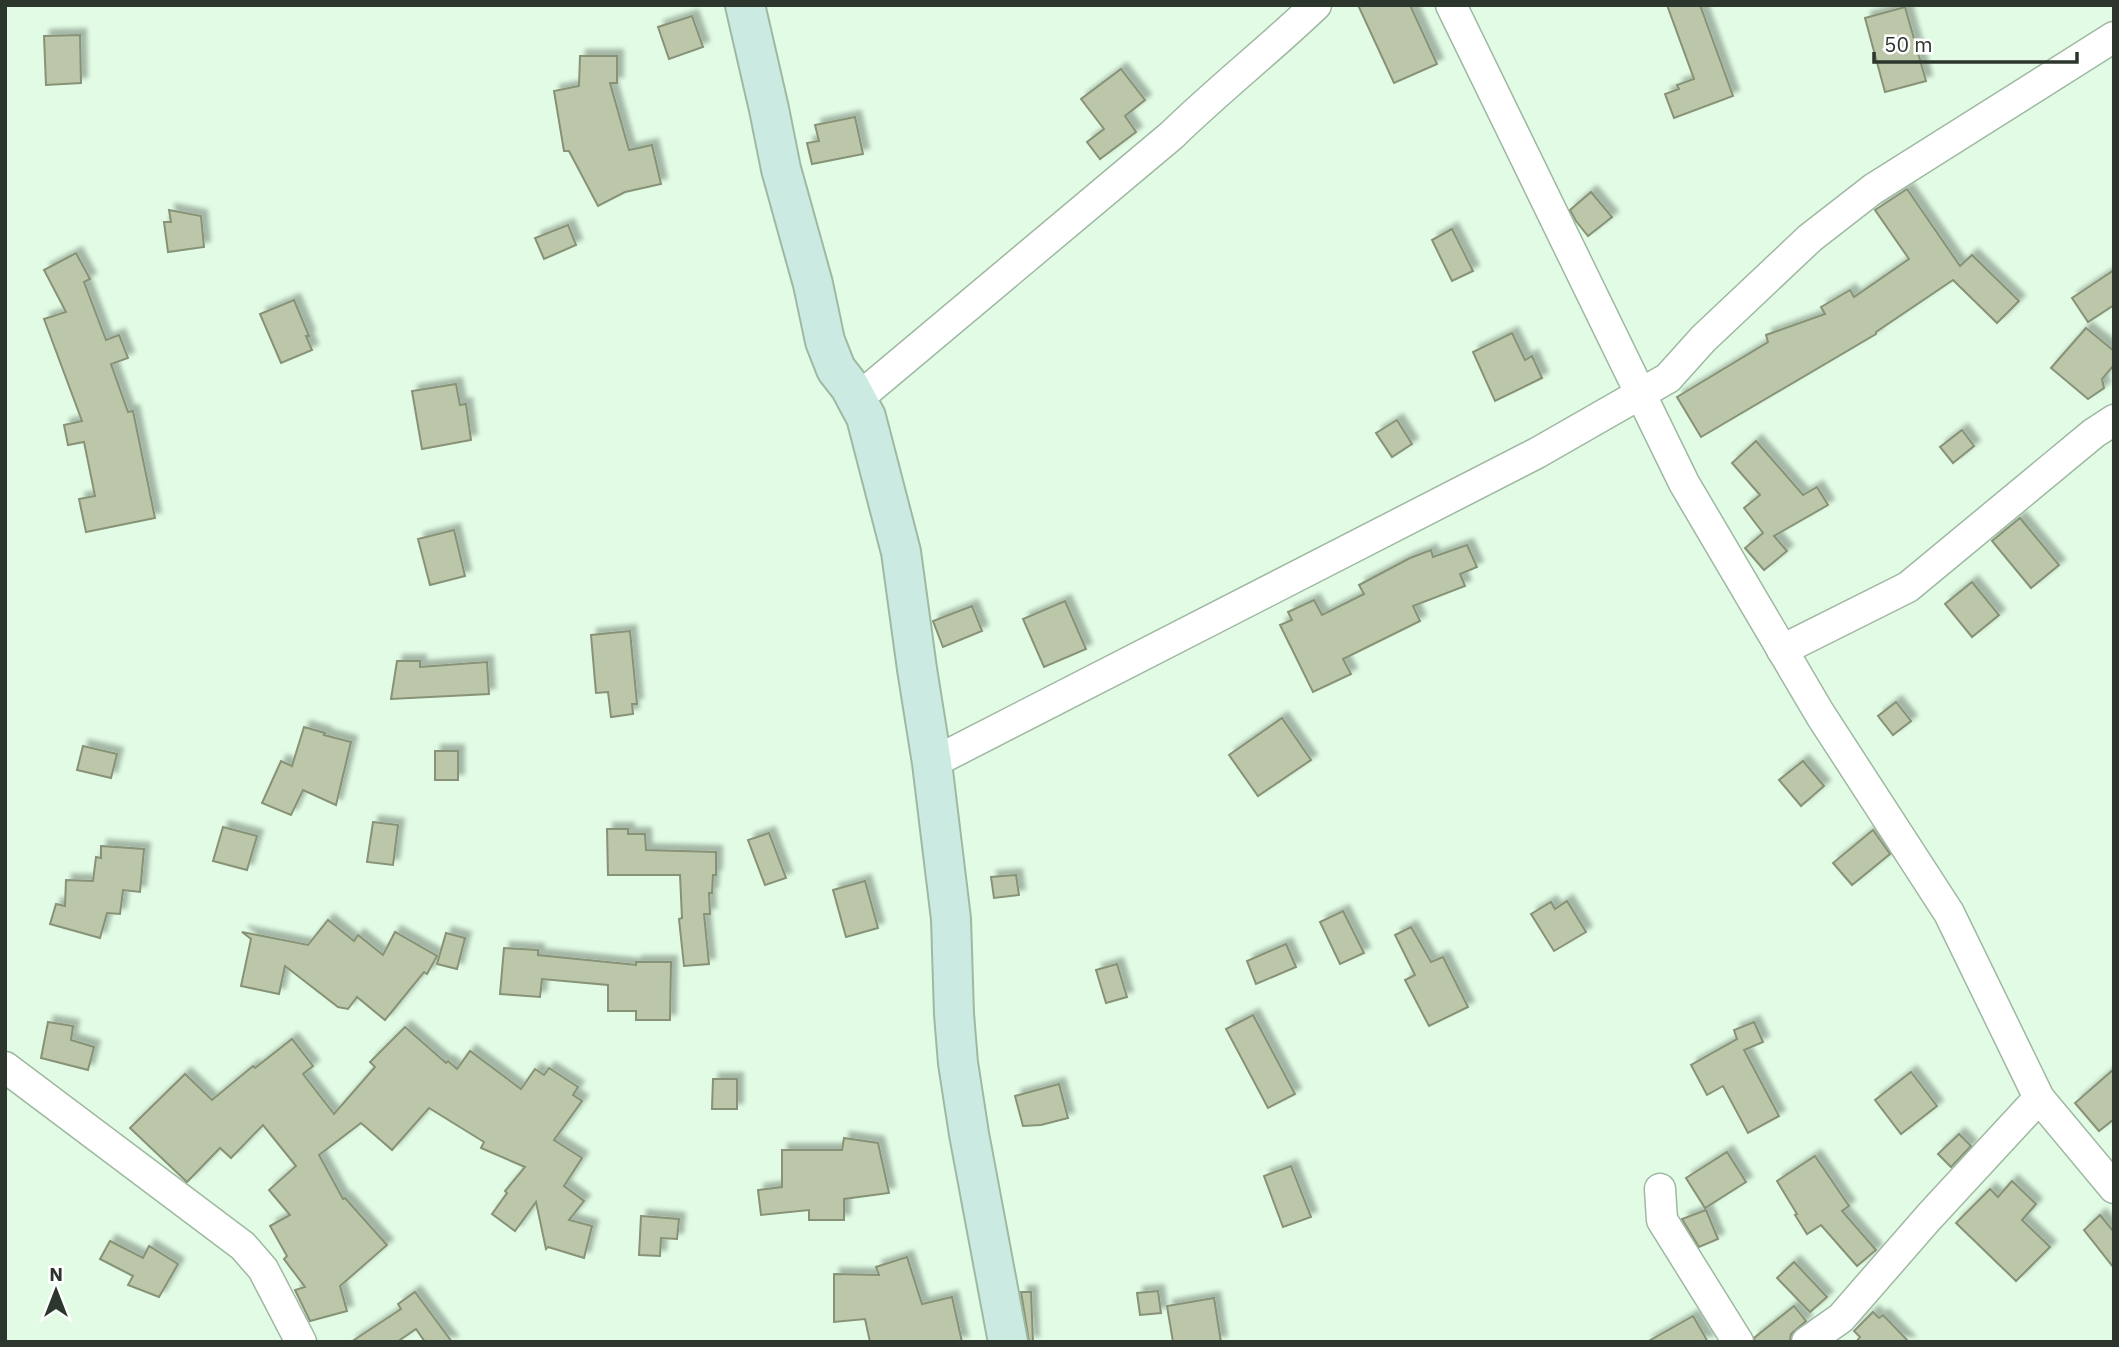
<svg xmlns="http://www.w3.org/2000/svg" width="2119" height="1347" viewBox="0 0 2119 1347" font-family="'IBM Plex Sans',sans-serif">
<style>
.building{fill:#bcc7aa;stroke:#879276;stroke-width:2;filter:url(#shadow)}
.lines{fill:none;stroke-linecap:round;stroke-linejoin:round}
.street-casing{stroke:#9fb8a2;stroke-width:33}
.secondary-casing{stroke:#9fb8a2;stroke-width:42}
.street{stroke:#fff;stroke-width:30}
.secondary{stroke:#cbebe2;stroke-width:38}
</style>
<defs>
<filter id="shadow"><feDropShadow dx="6" dy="-6" stdDeviation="2" flood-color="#0004"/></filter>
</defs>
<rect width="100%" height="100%" fill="#e1fbe4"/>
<g class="building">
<polygon points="1358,5 1410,5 1437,64 1394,83"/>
<polygon points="1667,5 1700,5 1733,96 1674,118 1665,94 1679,89 1677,85 1694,79"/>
<polygon points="1905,7 1926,81 1885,92 1865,18"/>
<polygon points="692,16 703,47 669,59 658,27"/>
<polygon points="80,35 81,83 46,85 44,36"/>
<polygon points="580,56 617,56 617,83 610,83 629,150 652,145 661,184 625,192 598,206 569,151 564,151 554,91 579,86"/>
<polygon points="1121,69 1145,100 1125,116 1136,132 1100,159 1087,142 1104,129 1081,99"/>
<polygon points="855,117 863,154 812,164 807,143 819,141 815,125"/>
<polygon points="1907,189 1960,266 1972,255 2019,301 1997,323 1953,280 1876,332 1876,334 1701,437 1677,397 1768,342 1766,335 1825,314 1821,307 1850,290 1854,297 1909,259 1875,210"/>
<polygon points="1591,192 1612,217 1588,236 1576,221 1570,210"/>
<polygon points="169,210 201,216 204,247 168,252 164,222 171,222"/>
<polygon points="568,225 576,245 544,259 535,238"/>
<polygon points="1452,229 1473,271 1452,281 1432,240"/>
<polygon points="76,253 90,279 84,282 106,340 119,335 128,358 111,364 128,412 133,411 155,518 86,532 79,499 95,496 84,442 68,445 64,425 82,421 44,319 66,312 44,270"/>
<polygon points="2114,270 2114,305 2088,322 2072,298"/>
<polygon points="294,300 309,336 306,336 312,350 281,363 260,314"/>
<polygon points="2086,328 2114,351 2114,365 2102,379 2104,388 2088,399 2051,368"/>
<polygon points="1512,333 1525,360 1532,356 1542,378 1495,401 1473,352"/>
<polygon points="456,384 460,405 466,404 471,440 422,449 412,391"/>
<polygon points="1397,420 1412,444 1392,457 1376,433"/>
<polygon points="1962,430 1974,446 1953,463 1940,447"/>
<polygon points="1756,441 1803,495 1817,487 1828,505 1774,536 1787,551 1764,570 1745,548 1763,533 1744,508 1760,495 1732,463"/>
<polygon points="2020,518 2059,565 2031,588 1992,541"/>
<polygon points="454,530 465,576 430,585 418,539"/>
<polygon points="1467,545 1477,567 1460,574 1465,586 1413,606 1420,621 1343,659 1351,674 1313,692 1280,625 1292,620 1288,612 1314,600 1322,615 1364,594 1359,585 1410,558 1431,550 1433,557"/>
<polygon points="1972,582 1999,615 1972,637 1945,604"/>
<polygon points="1065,601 1086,649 1044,667 1023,619"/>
<polygon points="972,606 982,631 943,647 933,621"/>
<polygon points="630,631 637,704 632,704 633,714 611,717 608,692 596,693 591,635"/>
<polygon points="397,661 420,661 420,667 487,662 489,694 391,699"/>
<polygon points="1896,702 1911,721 1893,735 1878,716"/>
<polygon points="1282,718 1311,760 1258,796 1229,755"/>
<polygon points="304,727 325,733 324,735 351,742 336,805 303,790 291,815 262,803 281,761 292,766"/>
<polygon points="83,746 117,754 111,778 77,770"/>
<rect x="435" y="751" width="23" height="29"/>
<polygon points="1803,761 1824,786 1801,806 1779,780"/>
<polygon points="373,822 398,825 393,865 367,862"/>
<polygon points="223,827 257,836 247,870 213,861"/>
<polygon points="607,829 628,829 628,834 645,834 646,850 716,852 716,875 713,875 712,893 709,893 710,914 704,914 709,964 684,966 679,919 682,918 680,875 608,875"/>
<polygon points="1873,830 1890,854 1852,885 1833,863"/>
<polygon points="769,833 786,878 765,885 748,840"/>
<polygon points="101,846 144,849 140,892 123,890 120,914 107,913 100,938 50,924 56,904 65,906 66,880 93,881 96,857 101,858"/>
<polygon points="1016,875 1019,895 994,898 991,877"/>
<polygon points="865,881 878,928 846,937 833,890"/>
<polygon points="1567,901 1586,932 1554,951 1531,914 1551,902 1555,909"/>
<polygon points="1343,911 1364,953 1340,964 1320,922"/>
<polygon points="328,920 354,941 358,935 383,955 395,932 437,956 427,974 424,972 385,1020 357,997 348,1009 338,1007 285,966 279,994 241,986 251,939 242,932 308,945"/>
<polygon points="1411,927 1431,962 1443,957 1468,1007 1429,1026 1405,980 1415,975 1395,935"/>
<polygon points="446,933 465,938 457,969 437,964"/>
<polygon points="1286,944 1296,967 1256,984 1247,961"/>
<polygon points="504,948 538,950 538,955 636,965 636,962 671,962 670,1020 636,1020 636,1011 608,1011 608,985 542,979 540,997 500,994"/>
<polygon points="1117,964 1127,997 1106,1003 1096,970"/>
<polygon points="1253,1015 1295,1094 1268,1108 1226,1029"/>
<polygon points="48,1022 73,1026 71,1040 94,1047 88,1070 41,1058"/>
<polygon points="1754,1022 1763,1042 1744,1050 1779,1116 1748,1133 1723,1086 1707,1095 1691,1065 1737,1039 1734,1030"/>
<polygon points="405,1027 446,1063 448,1061 457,1069 470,1051 521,1089 535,1069 544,1075 549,1068 578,1087 573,1095 582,1101 554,1140 582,1158 564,1186 584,1201 569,1220 592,1226 584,1258 548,1247 546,1249 536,1202 515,1231 492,1214 507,1193 505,1191 525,1167 481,1148 484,1142 429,1108 392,1150 361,1123 319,1155 343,1199 345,1198 387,1245 340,1286 347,1311 310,1321 295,1290 305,1287 284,1259 287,1256 270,1226 290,1215 269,1190 296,1166 263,1125 231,1158 220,1148 187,1182 130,1128 185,1074 212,1100 253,1066 255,1068 292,1039 313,1066 303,1074 334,1114 375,1067 370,1062"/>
<polygon points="2114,1069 2114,1119 2099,1131 2075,1103"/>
<polygon points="1911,1072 1937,1106 1901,1134 1875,1100"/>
<polygon points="713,1079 737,1079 737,1109 712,1109"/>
<polygon points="1059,1084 1068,1118 1041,1125 1023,1126 1015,1096"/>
<polygon points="1959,1134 1971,1146 1951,1167 1938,1154"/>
<polygon points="844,1138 878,1143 889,1193 844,1199 844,1220 809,1220 809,1210 761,1215 758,1190 782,1187 782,1150 842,1150"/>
<polygon points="1727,1152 1746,1182 1705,1208 1686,1178"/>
<polygon points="1815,1156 1849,1206 1842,1211 1876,1250 1857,1266 1821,1225 1807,1234 1795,1215 1797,1214 1777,1181"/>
<polygon points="1291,1166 1311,1217 1283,1227 1264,1176"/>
<polygon points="2012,1181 2036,1204 2022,1220 2050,1247 2016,1281 1956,1223 1990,1189 1998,1197"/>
<polygon points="1706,1210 1718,1239 1699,1247 1682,1219"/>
<polygon points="2100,1215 2114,1232 2114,1268 2084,1230"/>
<polygon points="641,1216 679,1219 677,1239 661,1238 660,1256 639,1255"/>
<polygon points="110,1241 143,1258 149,1246 178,1264 159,1297 128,1285 133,1276 100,1259"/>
<polygon points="907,1257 922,1304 952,1297 962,1342 870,1342 865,1319 834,1322 834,1274 879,1275 876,1267"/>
<polygon points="1794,1262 1827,1297 1810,1312 1777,1278"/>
<polygon points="1158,1291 1161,1313 1140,1315 1137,1293"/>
<polygon points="415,1292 452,1342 425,1342 416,1329 397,1342 351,1342 401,1309 398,1304"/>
<polygon points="1021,1292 1031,1292 1033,1342 1029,1342"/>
<polygon points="1214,1298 1221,1342 1173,1342 1167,1306"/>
<polygon points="1794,1306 1806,1321 1791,1334 1790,1342 1755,1342 1754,1338"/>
<polygon points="1873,1312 1879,1318 1883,1315 1909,1342 1856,1342 1860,1337 1854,1331"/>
<polygon points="1693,1316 1708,1342 1647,1342"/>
</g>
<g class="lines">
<defs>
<g id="street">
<polyline points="1451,5 1684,483 1820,714 1949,913 2039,1098 2114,1188"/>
<path d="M 856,400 L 1172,135 C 1218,90 1269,50 1316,5"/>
<polyline points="1782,650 1908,587 2094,433 2114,420"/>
<polyline points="932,763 1537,453 1668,378 1703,339 1810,238 1873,189 2114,37"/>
<polyline points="5,1067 243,1246 263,1269 301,1342"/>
<polyline points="1660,1189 1662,1220 1738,1342"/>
<polyline points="1807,1342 1841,1318 1929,1217 2039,1098"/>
</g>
<polyline id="secondary" points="745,5 769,109 781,169 813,284 825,341 836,369 850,387 866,417 901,552 917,669 932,763 951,919 954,1014 958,1063 969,1134 1008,1342"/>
</defs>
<use href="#street" class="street-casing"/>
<use href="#secondary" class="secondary-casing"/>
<use href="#street" class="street"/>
<use href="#secondary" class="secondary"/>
</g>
<rect width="2119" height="1347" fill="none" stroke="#2c362d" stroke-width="14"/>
<g transform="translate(56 1291)" stroke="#ffffff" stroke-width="5" paint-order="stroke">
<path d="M0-5L12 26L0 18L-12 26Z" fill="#2c362d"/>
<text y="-10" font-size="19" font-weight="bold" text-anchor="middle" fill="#2c362d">N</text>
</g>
<path d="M1874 52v10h203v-10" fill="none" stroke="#2c362d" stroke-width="3.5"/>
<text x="1884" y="52" font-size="21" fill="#2c362d" stroke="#ffffff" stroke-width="5" paint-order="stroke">50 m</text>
</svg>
